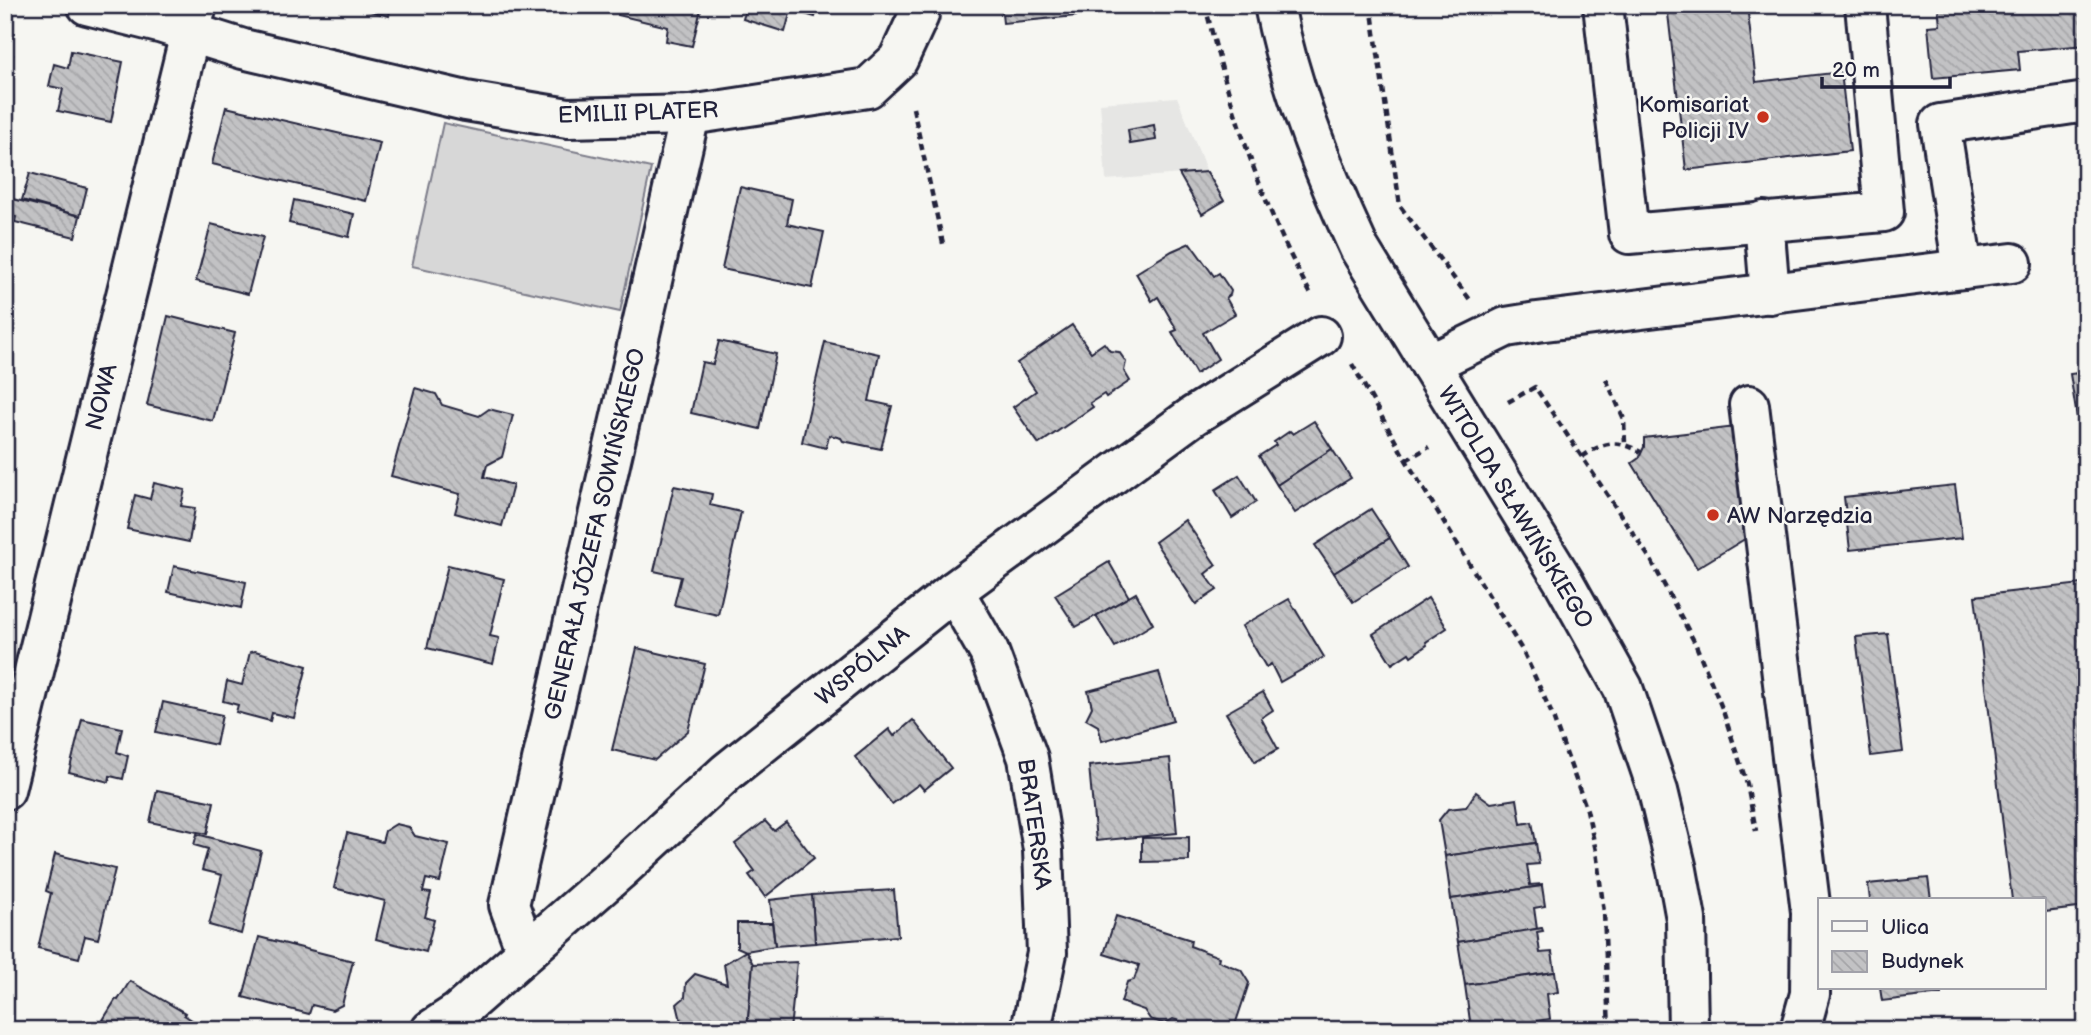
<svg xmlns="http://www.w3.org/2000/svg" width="2091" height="1035" viewBox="0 0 2091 1035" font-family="'Balsamiq Sans',sans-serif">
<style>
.built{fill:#e6e6e4}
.pitch{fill:#d7d7d7;stroke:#7c7c89;stroke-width:2}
.building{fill:url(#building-back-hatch);stroke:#22223b;stroke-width:2}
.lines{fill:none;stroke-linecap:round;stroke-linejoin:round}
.minor-casing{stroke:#22223b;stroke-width:44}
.major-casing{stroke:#22223b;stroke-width:44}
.path{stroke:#22223b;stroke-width:4.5;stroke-dasharray:7 5;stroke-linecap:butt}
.minor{stroke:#f6f6f2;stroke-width:38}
.major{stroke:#f6f6f2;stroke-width:38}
.poi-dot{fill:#c8321e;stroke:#f6f6f2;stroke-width:2.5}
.labels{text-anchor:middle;stroke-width:5;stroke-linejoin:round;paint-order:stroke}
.poi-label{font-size:23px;fill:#22223b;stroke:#f6f6f2;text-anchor:end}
.street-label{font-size:23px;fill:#22223b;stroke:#f6f6f2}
</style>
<defs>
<pattern id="building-back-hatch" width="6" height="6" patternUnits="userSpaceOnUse" patternTransform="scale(1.75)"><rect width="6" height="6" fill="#c2c2c4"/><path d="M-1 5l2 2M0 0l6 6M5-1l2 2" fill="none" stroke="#a6a6a9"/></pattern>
</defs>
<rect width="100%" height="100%" fill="#f6f6f2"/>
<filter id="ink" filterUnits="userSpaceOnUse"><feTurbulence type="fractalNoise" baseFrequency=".0143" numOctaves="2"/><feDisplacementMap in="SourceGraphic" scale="14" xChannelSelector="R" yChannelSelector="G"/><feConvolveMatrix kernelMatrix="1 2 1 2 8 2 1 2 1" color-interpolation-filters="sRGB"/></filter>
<g filter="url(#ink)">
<polygon class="built" points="1177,97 1207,172 1106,180 1100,103"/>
<polygon class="pitch" points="443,123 651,168 620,312 412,266"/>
<g class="building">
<polygon points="347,5 391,5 389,16"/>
<polygon points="618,5 702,5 692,46 666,41 668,27 618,15"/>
<polygon points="747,5 819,5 815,17 791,10 785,32 743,19"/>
<polygon points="1001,5 1075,5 1076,16 1003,23"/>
<polygon points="1667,5 1747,5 1756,82 1841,72 1850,151 1686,170"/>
<polygon points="1938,5 2086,5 2086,45 2018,51 2020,70 1933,78 1928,26 1940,25"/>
<polygon points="71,51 123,62 111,122 58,111 63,89 49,86 54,64 68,68"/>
<polygon points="5,53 13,55 5,85"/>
<polygon points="226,107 380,143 366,201 212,164"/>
<polygon points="1154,125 1156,140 1130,144 1128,130"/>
<polygon points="1207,172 1224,201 1202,214 1179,174"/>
<polygon points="30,173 87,188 80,216 22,200"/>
<polygon points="740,187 792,199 787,224 824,232 812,288 722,269"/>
<polygon points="5,197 80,216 75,237 15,222 16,217 5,215"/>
<polygon points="294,200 354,214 349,237 289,223"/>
<polygon points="211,224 263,237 248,294 196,281"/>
<polygon points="1190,243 1214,276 1219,273 1231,291 1230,295 1226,298 1235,314 1203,333 1218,359 1196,374 1172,332 1177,330 1158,297 1152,301 1136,273 1172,251"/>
<polygon points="168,316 235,333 213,421 147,405"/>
<polygon points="1072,325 1091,352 1104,343 1110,351 1119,352 1126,362 1124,371 1130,381 1106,397 1104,394 1090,403 1093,407 1039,444 1013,407 1036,391 1017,363"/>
<polygon points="719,341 776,354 760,429 691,413 702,362 713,364"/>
<polygon points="825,342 879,354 869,401 892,406 881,449 843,441 841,438 829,435 826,448 802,442"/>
<polygon points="2086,372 2086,473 2070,374"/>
<polygon points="415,388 436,394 442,405 479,416 489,409 513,415 502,457 487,465 484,477 513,485 502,526 455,513 460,494 391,476"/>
<polygon points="1314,421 1332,449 1277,485 1259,456 1276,445 1274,442 1290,431 1293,434"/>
<polygon points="1735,427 1748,537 1697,568 1632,463 1639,458 1644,447 1644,438"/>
<polygon points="1332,449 1351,478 1295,513 1277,485"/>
<polygon points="1239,475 1256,502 1232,518 1215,490"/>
<polygon points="154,483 185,490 181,506 195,508 189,542 127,529 135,495 150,499"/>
<polygon points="1955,485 1962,538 1850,550 1844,497"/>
<polygon points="674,486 712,494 710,505 741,512 718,615 674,605 681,577 654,571"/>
<polygon points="1371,509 1390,538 1334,573 1315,545"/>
<polygon points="1185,520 1216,565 1205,574 1217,590 1196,604 1155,542"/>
<polygon points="1390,538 1408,567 1353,602 1334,573"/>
<polygon points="1109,562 1129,597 1076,627 1055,595"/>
<polygon points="448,565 504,579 490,636 499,638 493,664 427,648"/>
<polygon points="174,566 246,582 241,608 168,592"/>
<polygon points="2081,584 2086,622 2086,907 2044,912 2044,900 2012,900 1975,596"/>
<polygon points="1136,593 1153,624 1115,647 1096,616"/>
<polygon points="1428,598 1447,628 1426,642 1427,645 1411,656 1409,653 1392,664 1373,634"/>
<polygon points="1289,599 1324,657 1280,682 1271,664 1266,667 1242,626"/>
<polygon points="1888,634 1903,752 1871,756 1856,637"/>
<polygon points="637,648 705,664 688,731 655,760 612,750"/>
<polygon points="255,651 307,666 294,718 272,713 270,721 236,712 238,705 223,701 227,681 242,685 250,652"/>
<polygon points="1159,672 1173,721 1102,741 1098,726 1086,719 1092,707 1088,691"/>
<polygon points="1263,692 1273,710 1261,718 1278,749 1255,762 1226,713"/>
<polygon points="163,702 222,715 216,745 156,732"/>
<polygon points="82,719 122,728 117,752 128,756 123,779 110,776 109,782 69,772"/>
<polygon points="913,720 951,768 924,790 919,784 892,804 855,757 889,729 894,736"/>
<polygon points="1170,758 1177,833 1096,841 1089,766"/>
<polygon points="157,790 214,802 207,834 150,822"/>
<polygon points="1476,792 1491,803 1517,799 1521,824 1532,822 1536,843 1445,856 1439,820 1448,809 1466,807"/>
<polygon points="765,821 774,831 786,822 814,858 765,897 749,875 755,871 735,844"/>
<polygon points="396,824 409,827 415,836 449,844 440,882 426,879 423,892 431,893 425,917 434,920 426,952 376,939 385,901 334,888 347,833 382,842 385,831"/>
<polygon points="197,834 261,851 241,934 209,925 222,875 202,870 208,849 194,845"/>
<polygon points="1189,837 1189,861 1142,862 1142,838"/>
<polygon points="1536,843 1539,864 1527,865 1530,885 1542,884 1542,886 1451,899 1445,856"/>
<polygon points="55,854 115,869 98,939 85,936 79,958 38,948 51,893 46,891"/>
<polygon points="1928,878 1931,900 1870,900 1868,884"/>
<polygon points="1542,886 1545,906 1534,908 1537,929 1458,942 1451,899"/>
<polygon points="894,890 898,936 815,943 812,895"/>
<polygon points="812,895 815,943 775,946 770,900"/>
<polygon points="1116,916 1191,940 1190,946 1219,957 1218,961 1241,970 1249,983 1235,1025 1224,1030 1207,1030 1173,1019 1165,1024 1150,1019 1144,1010 1121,1002 1127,982 1134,980 1139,965 1104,954"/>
<polygon points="737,923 772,923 775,946 746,951 737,947"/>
<polygon points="1542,928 1543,931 1537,932 1540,953 1552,952 1555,972 1465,985 1458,942"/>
<polygon points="259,937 353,961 342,1005 332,1010 312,1005 309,1014 243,997"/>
<polygon points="746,951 753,964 747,1030 682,1030 682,1025 677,1004 685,997 686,983 695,974 727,984 724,964"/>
<polygon points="797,962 790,1030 747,1030 753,964"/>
<polygon points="1555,972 1558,992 1547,994 1550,1019 1524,1023 1519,1030 1502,1030 1498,1027 1481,1030 1470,1021 1465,985"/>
<polygon points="130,981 185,1013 184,1015 198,1024 196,1030 101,1030 106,1021 103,1020 116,999 118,1000"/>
<polygon points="1880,988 1941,988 1941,994 1882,1001"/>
</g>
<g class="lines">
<defs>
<g id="minor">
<polyline points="87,5 163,24 243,49 466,101 568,118 690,115 868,88 898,60 919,15 918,5"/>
<polyline points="1603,5 1629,234 1884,212 1865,5"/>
<polyline points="1764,221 1770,294"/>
<polyline points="1963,269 1940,124 2086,102"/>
<polyline points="1430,364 1506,327 1537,322 2012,263"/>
<polyline points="1749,405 1811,912 1810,994 1800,1030"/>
<polyline points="954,591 989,652 1028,758 1043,850 1047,953 1031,1030"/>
<polyline points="5,790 197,5"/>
<polyline points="526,951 509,905 690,115"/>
<polyline points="431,1030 457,1013 619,871 727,772 954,591 1193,416 1321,336"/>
</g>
<path id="major" d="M 1274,5 C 1290,87 1324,173 1359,248 L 1564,582 L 1623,688 L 1658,791 L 1677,870 L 1686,919 L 1688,1030"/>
</defs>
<use href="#minor" class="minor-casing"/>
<use href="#major" class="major-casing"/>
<g class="path">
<path d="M 1205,5 C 1230,105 1261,206 1312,296"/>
<polyline points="1371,5 1400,206 1471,301"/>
<polyline points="913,108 944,248"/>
<polyline points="1352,364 1406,460 1524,653 1551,712 1587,810 1596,851 1604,912 1609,1030"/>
<polyline points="1606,379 1624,419 1625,444"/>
<polyline points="1508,402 1535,387 1651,560 1695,643 1722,708 1747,784 1756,831"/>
<path d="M 1582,457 C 1605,441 1616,439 1641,452"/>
<polyline points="1406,460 1429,447"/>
</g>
<use href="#minor" class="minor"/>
<use href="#major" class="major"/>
</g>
</g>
<g class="poi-dot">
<circle cx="1763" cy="117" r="7"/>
<circle cx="1713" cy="515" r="7"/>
</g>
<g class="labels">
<g class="poi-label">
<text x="1749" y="112">Komisariat<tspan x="1749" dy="26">Policji IV</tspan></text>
<text x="1727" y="523" text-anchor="start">AW Narzędzia</text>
</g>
<g class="street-label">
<text transform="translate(638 112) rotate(-2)" y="8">EMILII PLATER</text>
<text transform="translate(101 397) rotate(-76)" y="8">NOWA</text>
<text transform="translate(1516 507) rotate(59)" y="8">WITOLDA SŁAWIŃSKIEGO</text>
<text transform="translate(594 534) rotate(-77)" y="8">GENERAŁA JÓZEFA SOWIŃSKIEGO</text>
<text transform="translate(862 665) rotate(-39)" y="8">WSPÓLNA</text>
<text transform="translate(1035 824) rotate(82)" y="8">BRATERSKA</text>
</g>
</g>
<rect width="2091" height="1035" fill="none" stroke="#f6f6f2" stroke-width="28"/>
<rect x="14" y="14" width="2063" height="1007" fill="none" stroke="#22223b" stroke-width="2.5" filter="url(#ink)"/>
<rect x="1818" y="898" width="228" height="91" fill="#f6f6f2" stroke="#a1a1a9" stroke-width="2"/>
<rect x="1832" y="921" width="35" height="10" fill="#f6f6f2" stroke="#a1a1a9" stroke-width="2"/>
<text x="1881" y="934" font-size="21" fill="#22223b">Ulica</text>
<rect x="1832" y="951" width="35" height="21" fill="url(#building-back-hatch)" stroke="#a1a1a9" stroke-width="2"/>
<text x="1881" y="968" font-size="21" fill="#22223b">Budynek</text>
<path d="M1822 77v10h128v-10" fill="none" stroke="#22223b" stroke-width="3.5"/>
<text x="1832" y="77" font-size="21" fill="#22223b" stroke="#f6f6f2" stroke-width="5" paint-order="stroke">20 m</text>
</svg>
